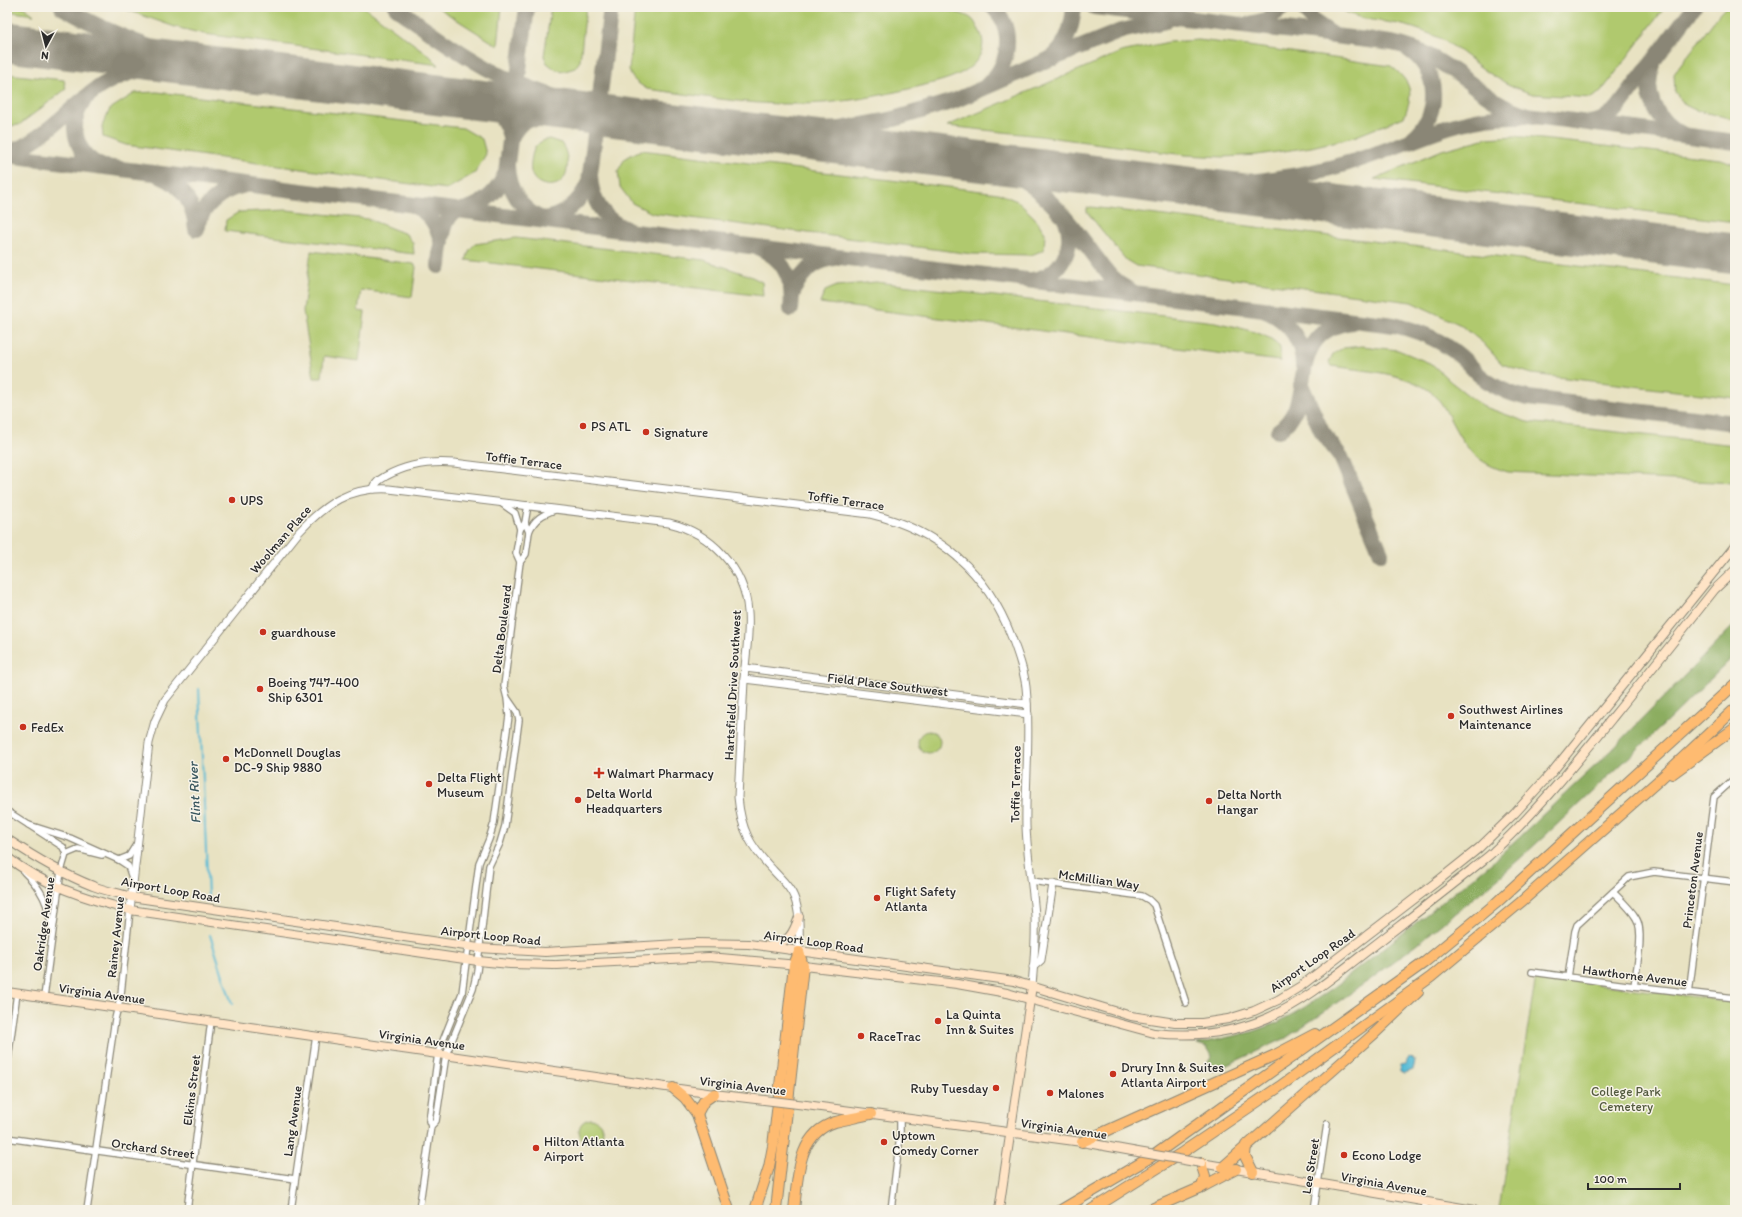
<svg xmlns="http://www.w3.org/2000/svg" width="1742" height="1217" viewBox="0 0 1742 1217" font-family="Itim,sans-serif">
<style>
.green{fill:#b0c96e;stroke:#6e7a4c}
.forest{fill:#8cad61;stroke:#5c6c46}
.water{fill:#57bbd6;stroke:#417380}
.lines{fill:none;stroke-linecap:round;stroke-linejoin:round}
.stream{stroke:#57bbd6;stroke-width:2}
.taxiway{stroke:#8a8676;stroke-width:16}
.runway{stroke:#8a8676;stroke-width:41}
.minor-casing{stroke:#8a8676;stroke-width:8}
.tertiary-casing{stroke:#8a8676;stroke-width:9}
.secondary-casing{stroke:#8a8676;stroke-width:10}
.motorway-casing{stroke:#8a8676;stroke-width:12}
.minor{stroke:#fff;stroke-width:5.5}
.tertiary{stroke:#fff;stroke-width:7}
.secondary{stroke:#ffe4c6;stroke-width:8}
.motorway{stroke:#febb71;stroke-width:10}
.secondary-bridge-casing{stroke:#8a8676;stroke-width:10;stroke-linecap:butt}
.secondary-bridge{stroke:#ffe4c6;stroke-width:8}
.poi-dot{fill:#c8321e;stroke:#f7f3e8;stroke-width:1.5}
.labels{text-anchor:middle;stroke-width:3;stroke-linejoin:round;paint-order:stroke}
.poi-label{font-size:13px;fill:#2b2b2b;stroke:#f7f3e8;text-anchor:start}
.street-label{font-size:13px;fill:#2b2b2b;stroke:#f7f3e8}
.park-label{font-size:13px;fill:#535a3f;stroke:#f7f3e8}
.water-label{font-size:14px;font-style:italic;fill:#38565e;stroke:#f7f3e8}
</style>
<rect width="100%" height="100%" fill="#f7f3e8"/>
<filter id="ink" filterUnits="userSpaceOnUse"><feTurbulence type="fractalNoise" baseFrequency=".025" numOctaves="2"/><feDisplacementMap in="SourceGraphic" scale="8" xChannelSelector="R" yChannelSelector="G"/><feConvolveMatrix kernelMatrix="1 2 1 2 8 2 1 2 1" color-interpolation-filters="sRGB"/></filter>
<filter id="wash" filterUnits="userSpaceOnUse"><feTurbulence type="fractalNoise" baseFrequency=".012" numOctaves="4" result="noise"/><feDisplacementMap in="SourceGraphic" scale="16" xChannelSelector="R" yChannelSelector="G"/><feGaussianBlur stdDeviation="0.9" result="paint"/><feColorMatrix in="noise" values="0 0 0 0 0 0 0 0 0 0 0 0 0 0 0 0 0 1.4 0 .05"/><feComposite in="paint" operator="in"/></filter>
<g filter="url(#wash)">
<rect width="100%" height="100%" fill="#e8e2c2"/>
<g class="green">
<polygon points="7,7 24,7 34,15 7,11"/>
<polygon points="119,7 364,7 430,56 439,65 204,34 175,27"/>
<polygon points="437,7 502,7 498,46"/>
<polygon points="551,7 586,7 580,61 575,68 565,71 556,70 547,63 544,56"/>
<path d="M 635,7 L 920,7 C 934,9 964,11 973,20 C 975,22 977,27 979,30 C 989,46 978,64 963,72 C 949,80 932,83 917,87 C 876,97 837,104 795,104 C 746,105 696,95 647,89 C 638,83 631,80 629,69 Z"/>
<path d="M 1337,7 L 1665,7 L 1601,92 L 1591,98 L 1533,94 C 1513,88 1495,78 1479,66 C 1463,54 1449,41 1430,34 C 1420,30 1409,26 1398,24 C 1376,20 1356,20 1337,7 Z"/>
<polygon points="1726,7 1735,7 1735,119 1702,112 1693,109 1685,105 1675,92 1674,74 1720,13"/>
<path d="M 1198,40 L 1241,45 L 1391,66 C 1412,83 1414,92 1404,117 L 1354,137 L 1311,147 L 1257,155 L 1224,157 L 1185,155 L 1040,136 L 947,126 L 1121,52 L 1169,42 Z"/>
<polygon points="7,74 64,80 66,89 19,125 7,126"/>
<polygon points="157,92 463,128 482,139 486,154 475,173 447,189 126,145 103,137 102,126 110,109 135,93"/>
<polygon points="1515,136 1720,159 1735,164 1735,222 1374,179 1442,150 1487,138"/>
<path d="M 549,139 L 561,143 C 569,153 571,175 559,183 C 551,188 538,185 533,177 C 529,171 531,162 532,156 C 534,146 539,141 549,139 Z"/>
<polygon points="641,150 998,193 1017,201 1034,217 1045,233 1044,250 1031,255 972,254 652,213 632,203 620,187 618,171 625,158"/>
<polygon points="1091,207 1735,285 1735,398 1532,374 1502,364 1483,343 1461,325 1411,302 1136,266 1126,260 1087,212 1087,208"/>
<polygon points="287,210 368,219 406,234 413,243 414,254 225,231 226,220 239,212"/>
<polygon points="516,238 704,260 748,275 762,282 763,296 466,260 470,249 475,244"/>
<polygon points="311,251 414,264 416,267 412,297 361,290 358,311 365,312 359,361 324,356 322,378 314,378 303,311"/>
<path d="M 876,282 L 1215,322 C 1230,326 1274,333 1280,348 C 1281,351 1280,357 1280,361 L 820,303 L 825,291 L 837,286 Z"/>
<path d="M 1362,346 L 1398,350 L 1432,364 L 1451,382 L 1482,406 L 1527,422 L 1735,445 L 1735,483 L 1508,472 C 1476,463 1465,448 1450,419 C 1445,409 1440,399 1431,392 C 1405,372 1364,371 1332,366 L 1329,362 L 1333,354 L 1343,348 Z"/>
<circle cx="929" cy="742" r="11"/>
<polygon points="1536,976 1735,1002 1735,1210 1513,1210 1499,1208"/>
<circle cx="591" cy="1131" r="12"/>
</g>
<polygon class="forest" points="1735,624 1735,655 1672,717 1549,832 1503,874 1417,944 1371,979 1286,1038 1214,1071 1204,1068 1212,1056 1207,1047 1197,1044 1252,1032 1275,1024 1305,1007 1337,985 1489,865 1611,751"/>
<polygon class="water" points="1411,1057 1415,1061 1413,1070 1405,1073 1400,1071 1400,1065 1405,1064 1408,1058"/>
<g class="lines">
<g class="stream">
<polyline points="199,689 208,896"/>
<polyline points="210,935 232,1004"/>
</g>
<g class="taxiway">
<path d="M 62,7 C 110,35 160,51 212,68"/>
<path d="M 396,7 C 429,32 461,55 498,74 C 541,95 587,107 633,119"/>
<path d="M 1094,7 L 1392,43 C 1406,46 1420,50 1433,58 C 1467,77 1488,103 1527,115 L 1735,142"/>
<polyline points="1303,7 1313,21 1332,34"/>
<polyline points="1250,24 1266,20 1284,7"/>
<path d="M 1409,50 C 1440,70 1441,115 1413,138"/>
<polyline points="1054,58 1121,31 1166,21"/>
<path d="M 1653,65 C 1642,92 1656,122 1682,134"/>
<path d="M 987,85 C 1010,65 1015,30 993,7"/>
<path d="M 477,100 C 495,107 507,120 510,138"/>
<path d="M 83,102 C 67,125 76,155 101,166"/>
<polyline points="1590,123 1602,120 1617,109 1694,7"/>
<path d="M 750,133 L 840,129 L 894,119 L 954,101 L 1050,59 C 1067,45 1072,28 1074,7"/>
<path d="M 511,138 C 519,121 533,112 552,109"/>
<path d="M 7,153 C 40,144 72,105 101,86 C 123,72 148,68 173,63"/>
<path d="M 7,155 L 1394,325 C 1416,330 1437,338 1455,352 C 1463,358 1470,365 1477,373 C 1491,386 1509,394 1528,398 L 1735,423"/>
<path d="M 987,162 C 1048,184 1072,227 1110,276 L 1119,284 L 1131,291"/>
<path d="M 507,166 C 508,190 521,210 542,219"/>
<path d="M 590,175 C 591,199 603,220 626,229"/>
<path d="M 160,176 C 183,185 194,205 196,229"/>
<path d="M 1189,187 C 1243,183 1296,179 1348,163 C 1408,146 1455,114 1520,116"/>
<path d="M 414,206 C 431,213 437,226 442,243"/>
<path d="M 543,219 C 565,216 580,202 589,182 L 611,7"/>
<path d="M 197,229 C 201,206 220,191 242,186"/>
<path d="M 761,249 C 786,260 794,283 791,309"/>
<polyline points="1729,253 1735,253"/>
<path d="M 439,266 C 440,252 442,222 453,213 C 456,210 463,210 467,209 C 486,203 499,190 506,172 L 527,7"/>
<path d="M 1032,280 C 1061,276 1076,247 1066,221"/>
<path d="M 792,296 C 797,276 813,261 834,258"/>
<path d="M 1268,312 C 1290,322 1303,342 1303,366"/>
<polyline points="1301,385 1322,432 1341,457 1381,553"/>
<path d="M 1278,431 C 1320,403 1281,332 1352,322"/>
</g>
<polyline class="runway" points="7,42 1735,254"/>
</g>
</g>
<g filter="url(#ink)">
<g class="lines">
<defs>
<g id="minor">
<polyline points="501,503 515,513 520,529"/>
<path d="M 529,532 C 534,519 543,514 555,510"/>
<polyline points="520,562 516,553 520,529 525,523"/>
<polyline points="7,811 63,847 66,854"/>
<polyline points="29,825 70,838 119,860 128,866 132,878"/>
<polyline points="66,854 78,849 102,855"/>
<polyline points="119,860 129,856 136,845"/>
<path d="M 24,872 C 41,888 50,905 51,929"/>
<polyline points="1031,881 1142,896 1149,900 1154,905 1186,1003"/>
<path d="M 1613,892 C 1621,900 1631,909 1636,918 C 1645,931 1636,971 1634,986"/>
<polyline points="1532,972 1634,986 1735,998"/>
<polyline points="1568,977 1575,931 1577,925 1629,877 1654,872 1735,882"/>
<polyline points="1689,993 1714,797 1735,778"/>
<polyline points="44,997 61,871 66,854"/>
<polyline points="7,1067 17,993"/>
<polyline points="431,1126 429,1121 438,1053 462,993 479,863 489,839 494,823 509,716 507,698 504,686 520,562 526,554 529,532 525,523 528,505"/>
<polyline points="7,1138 295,1179"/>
<polyline points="87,1210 115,1019 121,994 130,910"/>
<polyline points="187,1210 211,1021"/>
<polyline points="291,1210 316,1036"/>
<polyline points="419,1210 431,1126 436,1121 446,1055 473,989 477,971 489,866 500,843 505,826 519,720 517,712 508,699"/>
<polyline points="891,1210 900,1136 900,1119"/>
<polyline points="1314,1210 1327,1124"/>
<polyline points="1424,1210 1426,1202"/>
</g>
<g id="tertiary">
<path d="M 374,489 C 375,482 381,479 386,476 C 408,464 430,461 454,463 L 870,514 C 939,530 987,572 1012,638 C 1018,654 1024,670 1026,687 C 1031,733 1025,780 1026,826 C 1027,856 1033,886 1035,916 C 1036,939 1034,963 1032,986"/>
<polyline points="745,668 1027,704"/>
<polyline points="744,679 1028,714"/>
<path d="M 130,910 L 149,743 L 155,721 L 165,700 L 299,532 C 325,504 349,487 389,489 L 669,523 C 711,533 745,568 748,612 C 750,635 745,658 744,681 C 742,720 740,758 738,797 C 741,830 750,846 773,870 C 780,878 790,886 794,897 C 801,914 799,934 799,952"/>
<polyline points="1033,967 1041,960 1053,884"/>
</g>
<g id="secondary">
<path d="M 7,839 C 34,857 62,874 93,886 C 105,891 119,893 131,897 L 479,948 L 545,952 L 695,943 L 749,944 L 1014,981 L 1131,1016 L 1175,1023 L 1202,1023 L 1228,1019 L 1254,1011 L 1278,1000 L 1301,986 L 1439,880 L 1479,848 L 1515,813 L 1553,771 L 1735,546"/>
<path d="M 7,857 C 42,885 87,899 130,910 L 478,961 L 510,964 L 554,965"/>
<path d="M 771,946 C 789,942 793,934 799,917"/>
<path d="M 557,965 L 709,957 L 787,964 L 957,984 L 1007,993 L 1154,1033 C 1259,1044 1303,1000 1380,941 C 1411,917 1441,894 1471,870 C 1479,863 1487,858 1494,851 C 1538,810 1575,764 1613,717 C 1647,675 1681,632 1715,589 L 1735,570"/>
<polyline points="7,992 714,1094 764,1100"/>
<polyline points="806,1105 1082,1142 1132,1151"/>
<polyline points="1201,1163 1474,1210"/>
<polyline points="999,1210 1032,986"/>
</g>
<g id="motorway">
<polyline points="1672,774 1735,728"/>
<polyline points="673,1088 685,1098 697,1114 729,1210"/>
<polyline points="697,1114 704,1101 714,1094"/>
<polyline points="1082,1142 1275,1055 1315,1034"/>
<polyline points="1246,1145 1245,1156 1253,1172"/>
<polyline points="1201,1163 1205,1176 1202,1187"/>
<polyline points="1223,1167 1375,1033 1418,992"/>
<polyline points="755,1210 769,1167 773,1146 794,965 799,952"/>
<polyline points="776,1210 803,966 799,952"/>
<path d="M 794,1210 C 798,1177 797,1134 835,1122 C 847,1119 859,1117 871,1114"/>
<polyline points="1061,1210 1156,1154 1425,962 1495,904 1735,684"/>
<polyline points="1091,1210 1183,1152 1279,1087 1431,977 1521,902 1658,781 1735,709"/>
<polyline points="1149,1210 1202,1187 1236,1169"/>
</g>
</defs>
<use href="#minor" class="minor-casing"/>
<use href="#tertiary" class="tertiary-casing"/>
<use href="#secondary" class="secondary-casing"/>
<use href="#motorway" class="motorway-casing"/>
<use href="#minor" class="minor"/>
<use href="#tertiary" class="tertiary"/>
<use href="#secondary" class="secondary"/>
<use href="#motorway" class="motorway"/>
<defs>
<g id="secondary-bridge">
<polyline points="764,1100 806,1105"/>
<polyline points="1132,1151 1201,1163"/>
</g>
</defs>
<use href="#secondary-bridge" class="secondary-bridge-casing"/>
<use href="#secondary-bridge" class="secondary-bridge"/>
</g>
</g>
<g class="poi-dot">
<circle cx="583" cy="426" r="4"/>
<circle cx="646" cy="432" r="4"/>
<circle cx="232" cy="500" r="4"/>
<circle cx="263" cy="632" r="4"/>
<circle cx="260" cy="689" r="4"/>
<circle cx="1451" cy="716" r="4"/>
<circle cx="23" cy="727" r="4"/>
<circle cx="226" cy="759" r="4"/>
<path d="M597 767h4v4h4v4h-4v4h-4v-4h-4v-4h4z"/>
<circle cx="429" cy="784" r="4"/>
<circle cx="578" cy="800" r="4"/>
<circle cx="1209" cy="801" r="4"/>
<circle cx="877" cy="898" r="4"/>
<circle cx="938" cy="1021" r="4"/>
<circle cx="861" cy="1036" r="4"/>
<circle cx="1113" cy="1074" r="4"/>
<circle cx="996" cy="1088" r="4"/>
<circle cx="1050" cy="1093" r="4"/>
<circle cx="884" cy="1142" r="4"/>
<circle cx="536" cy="1148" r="4"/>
<circle cx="1344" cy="1155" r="4"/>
</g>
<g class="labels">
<g class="poi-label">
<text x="591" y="431">PS ATL</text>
<text x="654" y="437">Signature</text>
<text x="240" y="505">UPS</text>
<text x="271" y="637">guardhouse</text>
<text x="268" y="687">Boeing 747-400<tspan x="268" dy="15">Ship 6301</tspan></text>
<text x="1459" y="714">Southwest Airlines<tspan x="1459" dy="15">Maintenance</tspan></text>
<text x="31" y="732">FedEx</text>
<text x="234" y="757">McDonnell Douglas<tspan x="234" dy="15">DC-9 Ship 9880</tspan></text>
<text x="607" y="778">Walmart Pharmacy</text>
<text x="437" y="782">Delta Flight<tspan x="437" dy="15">Museum</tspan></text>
<text x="586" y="798">Delta World<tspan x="586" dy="15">Headquarters</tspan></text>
<text x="1217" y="799">Delta North<tspan x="1217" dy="15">Hangar</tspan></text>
<text x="885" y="896">Flight Safety<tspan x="885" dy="15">Atlanta</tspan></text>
<text x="946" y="1019">La Quinta<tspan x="946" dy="15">Inn &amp; Suites</tspan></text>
<text x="869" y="1041">RaceTrac</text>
<text x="1121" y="1072">Drury Inn &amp; Suites<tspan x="1121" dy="15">Atlanta Airport</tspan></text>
<text x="988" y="1093" text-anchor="end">Ruby Tuesday</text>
<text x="1058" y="1098">Malones</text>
<text x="892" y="1140">Uptown<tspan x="892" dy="15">Comedy Corner</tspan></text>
<text x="544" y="1146">Hilton Atlanta<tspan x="544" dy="15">Airport</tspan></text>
<text x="1352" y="1160">Econo Lodge</text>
</g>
<g class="street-label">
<text transform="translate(524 460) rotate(7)" y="5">Toffie Terrace</text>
<text transform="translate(846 500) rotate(8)" y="5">Toffie Terrace</text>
<text transform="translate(280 539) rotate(-49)" y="5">Woolman Place</text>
<text transform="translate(501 629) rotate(-83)" y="5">Delta Boulevard</text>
<text transform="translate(888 684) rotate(7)" y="5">Field Place Southwest</text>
<text transform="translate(732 685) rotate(-87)" y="5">Hartsfield Drive Southwest</text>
<text transform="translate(1015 784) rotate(-89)" y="5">Toffie Terrace</text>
<text transform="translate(1099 879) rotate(8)" y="5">McMillian Way</text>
<text transform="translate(1692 880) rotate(-83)" y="5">Princeton Avenue</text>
<text transform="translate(171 889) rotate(10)" y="5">Airport Loop Road</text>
<text transform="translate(43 924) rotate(-82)" y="5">Oakridge Avenue</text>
<text transform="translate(491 935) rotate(6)" y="5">Airport Loop Road</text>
<text transform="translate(115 937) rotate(-84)" y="5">Rainey Avenue</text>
<text transform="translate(814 941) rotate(8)" y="5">Airport Loop Road</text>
<text transform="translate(1312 960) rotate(-35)" y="5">Airport Loop Road</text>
<text transform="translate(1635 975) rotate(7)" y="5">Hawthorne Avenue</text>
<text transform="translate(102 993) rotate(8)" y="5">Virginia Avenue</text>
<text transform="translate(422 1039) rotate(8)" y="5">Virginia Avenue</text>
<text transform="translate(743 1085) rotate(7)" y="5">Virginia Avenue</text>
<text transform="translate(191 1090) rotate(-83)" y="5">Elkins Street</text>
<text transform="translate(292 1121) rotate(-82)" y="5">Lang Avenue</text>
<text transform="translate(1064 1128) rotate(8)" y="5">Virginia Avenue</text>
<text transform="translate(153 1148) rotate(8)" y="5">Orchard Street</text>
<text transform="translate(1310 1166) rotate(-81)" y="5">Lee Street</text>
<text transform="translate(1384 1183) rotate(10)" y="5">Virginia Avenue</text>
</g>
<g class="park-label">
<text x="1626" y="1096">College Park<tspan x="1626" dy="15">Cemetery</tspan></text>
</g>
<g class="water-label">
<text transform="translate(194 793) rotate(-93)" y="5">Flint River</text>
</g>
</g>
<rect width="1742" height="1217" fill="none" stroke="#f7f3e8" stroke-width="24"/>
<g transform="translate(46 46) rotate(187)" stroke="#f7f3e8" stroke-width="3" paint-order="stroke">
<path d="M0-3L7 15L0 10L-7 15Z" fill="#2b2b2b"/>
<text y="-6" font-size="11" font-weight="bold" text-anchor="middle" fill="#2b2b2b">N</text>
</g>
<path d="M1588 1183v6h92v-6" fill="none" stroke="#2b2b2b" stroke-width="2"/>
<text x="1594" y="1183" font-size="12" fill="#2b2b2b" stroke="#f7f3e8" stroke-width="3" paint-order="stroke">100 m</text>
</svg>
